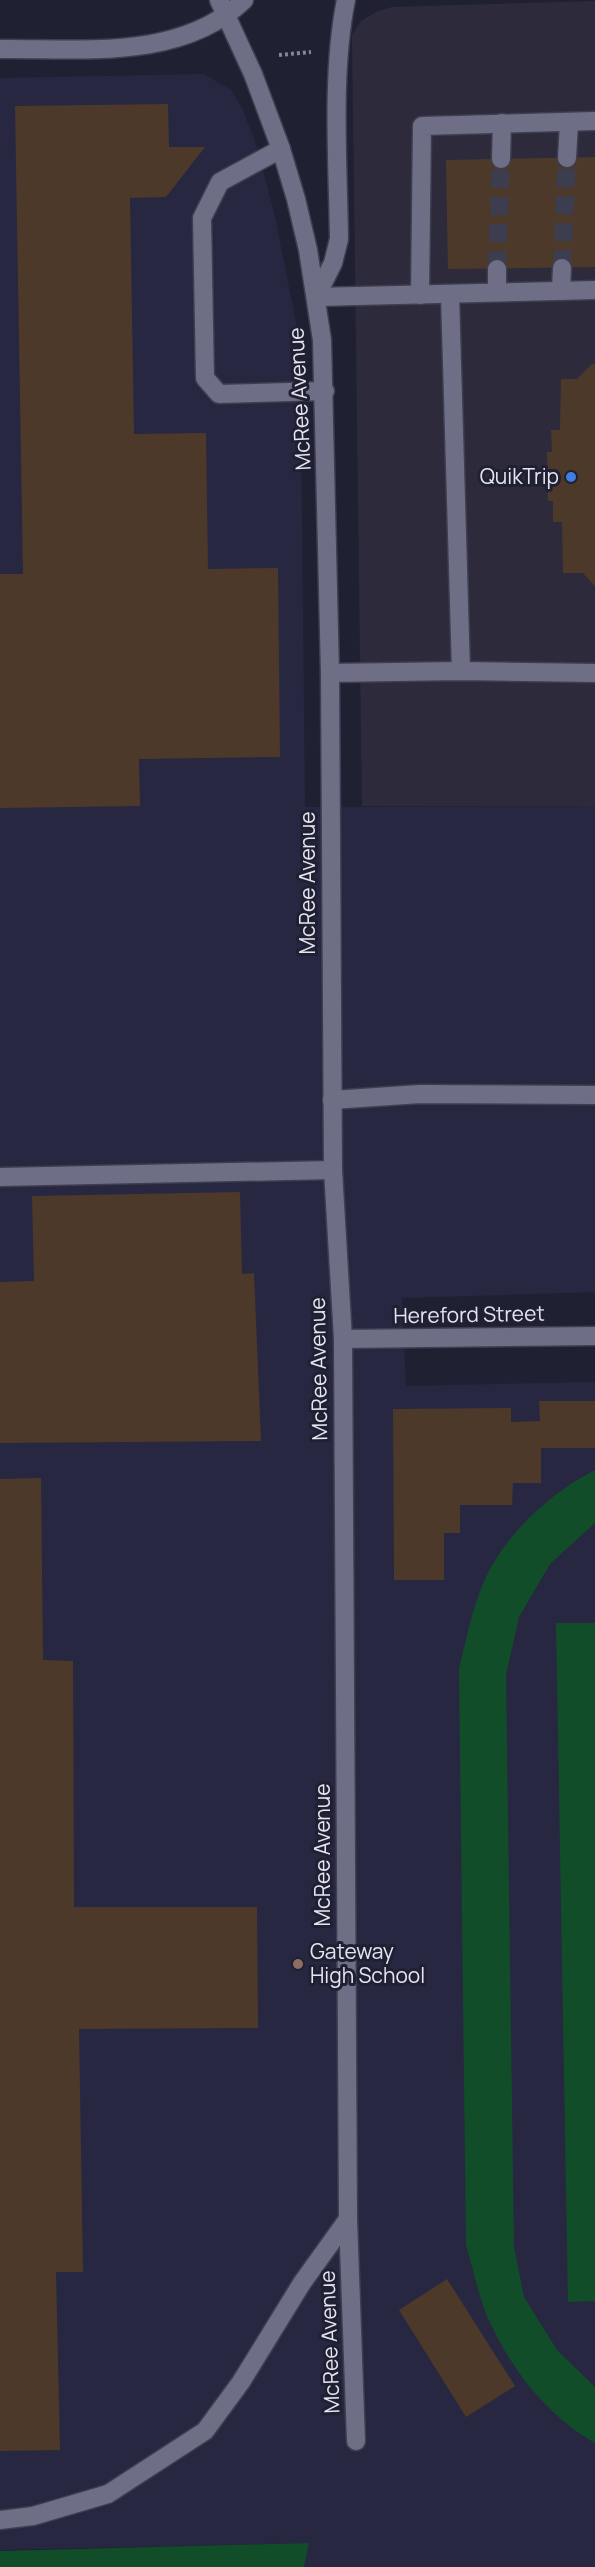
<svg xmlns="http://www.w3.org/2000/svg" width="595" height="2567" viewBox="0 0 595 2567" font-family="Manrope,sans-serif">
<style>
.commercial{fill:#2d2b3b}
.built{fill:#282741}
.green{fill:#114d29}
.building{fill:#4d392a}
.lines{fill:none;stroke-linecap:round;stroke-linejoin:round}
.minor-tunnel{stroke:#3d3d50;stroke-width:18;stroke-dasharray:18 9;stroke-linecap:butt}
.minor-casing{stroke:#3e3e4f;stroke-width:21}
.path{stroke:#858596;stroke-width:4;stroke-dasharray:3 3;stroke-linecap:butt}
.minor{stroke:#6e6f87;stroke-width:18}
.shop-dot{fill:#3f7fe0;stroke:#202033;stroke-width:2}
.education-dot{fill:#8d6e63;stroke:#202033;stroke-width:2}
.labels{text-anchor:middle;stroke-width:6;stroke-linejoin:round;paint-order:stroke}
.street-label{font-size:21px;fill:#e4e4f2;stroke:#202033}
.poi-label{font-size:21px;fill:#e4e4f2;stroke:#202033;text-anchor:end}
</style>
<rect width="100%" height="100%" fill="#202033"/>
<polygon class="commercial" points="595,1 595,806 362,806 352,35 361,21 376,12 392,7"/>
<polygon class="built" points="204,74 231,90 242,108 255,141 274,212 296,323 301,430 305,807 595,806 595,1292 402,1298 406,1386 595,1382 595,2567 304,2567 309,2543 0,2550 0,78"/>
<g class="green">
<path d="M 595,1470 L 595,1523 L 550,1564 L 519,1617 L 506,1675 L 514,2247 L 524,2297 L 557,2350 L 595,2387 L 595,2443 C 546,2415 510,2368 487,2316 C 478,2294 473,2268 466,2245 L 459,1669 C 468,1633 475,1591 496,1559 C 518,1523 557,1489 595,1470 Z"/>
<polygon points="595,1623 595,2301 568,2302 556,1623"/>
<polygon points="309,2543 304,2567 0,2567 0,2551"/>
</g>
<g class="building">
<polygon points="168,104 169,147 205,147 166,197 130,198 134,434 206,433 208,569 278,568 280,757 139,759 140,806 0,808 0,574 23,574 15,106"/>
<polygon points="595,157 595,267 448,269 446,160"/>
<polygon points="593,363 595,366 595,586 583,573 563,573 562,522 553,522 553,501 548,501 547,452 552,452 551,430 560,430 561,379 577,379"/>
<polygon points="240,1192 242,1274 254,1273 261,1441 0,1443 0,1282 34,1281 32,1196"/>
<polygon points="539,1401 595,1401 595,1448 541,1448 541,1483 513,1483 512,1505 460,1505 460,1533 444,1533 444,1580 394,1580 393,1409 511,1408 511,1422 540,1421"/>
<polygon points="41,1478 43,1660 73,1661 74,1907 257,1907 258,2028 79,2029 83,2272 56,2272 60,2450 0,2451 0,1479"/>
<polygon points="447,2279 515,2386 466,2417 399,2310"/>
</g>
<g class="lines">
<g class="minor-tunnel">
<polyline points="562,268 567,158"/>
<polyline points="497,269 501,159"/>
</g>
<defs>
<g id="minor">
<polyline points="219,0 253,74 281,149 296,199 308,250 322,340 330,673 333,1170 343,1339 348,2219 356,2441"/>
<path d="M 0,49 C 81,48 181,61 244,0"/>
<polyline points="281,149 220,182 202,218 205,378 219,394 325,391"/>
<polyline points="567,158 569,122"/>
<polyline points="501,159 502,123"/>
<polyline points="561,291 562,268"/>
<polyline points="497,292 497,269"/>
<polyline points="420,295 422,126 595,121"/>
<polyline points="450,295 461,671"/>
<path d="M 316,297 L 333,263 L 339,239 C 338,163 331,74 346,0"/>
<polyline points="316,297 595,290"/>
<polyline points="330,673 461,671 595,673"/>
<polyline points="332,1100 420,1094 595,1095"/>
<polyline points="0,1177 333,1170"/>
<polyline points="343,1339 595,1336"/>
<polyline points="0,2520 33,2516 108,2494 205,2431 241,2382 302,2283 348,2219"/>
</g>
</defs>
<use href="#minor" class="minor-casing"/>
<polyline class="path" points="279,55 311,52"/>
<use href="#minor" class="minor"/>
</g>
<circle class="shop-dot" cx="571" cy="477" r="6"/>
<circle class="education-dot" cx="298" cy="1964" r="6"/>
<g class="labels">
<g class="street-label">
<text transform="translate(300 399) rotate(-93)" y="7">McRee Avenue</text>
<text transform="translate(308 883) rotate(-90)" y="7">McRee Avenue</text>
<text transform="translate(469 1315) rotate(-1)" y="7">Hereford Street</text>
<text transform="translate(319 1369) rotate(-91)" y="7">McRee Avenue</text>
<text transform="translate(323 1855) rotate(-90)" y="7">McRee Avenue</text>
<text transform="translate(330 2342) rotate(-92)" y="7">McRee Avenue</text>
</g>
<g class="poi-label">
<text x="559" y="484">QuikTrip</text>
<text x="310" y="1959" text-anchor="start">Gateway<tspan x="310" dy="24">High School</tspan></text>
</g>
</g>
</svg>
